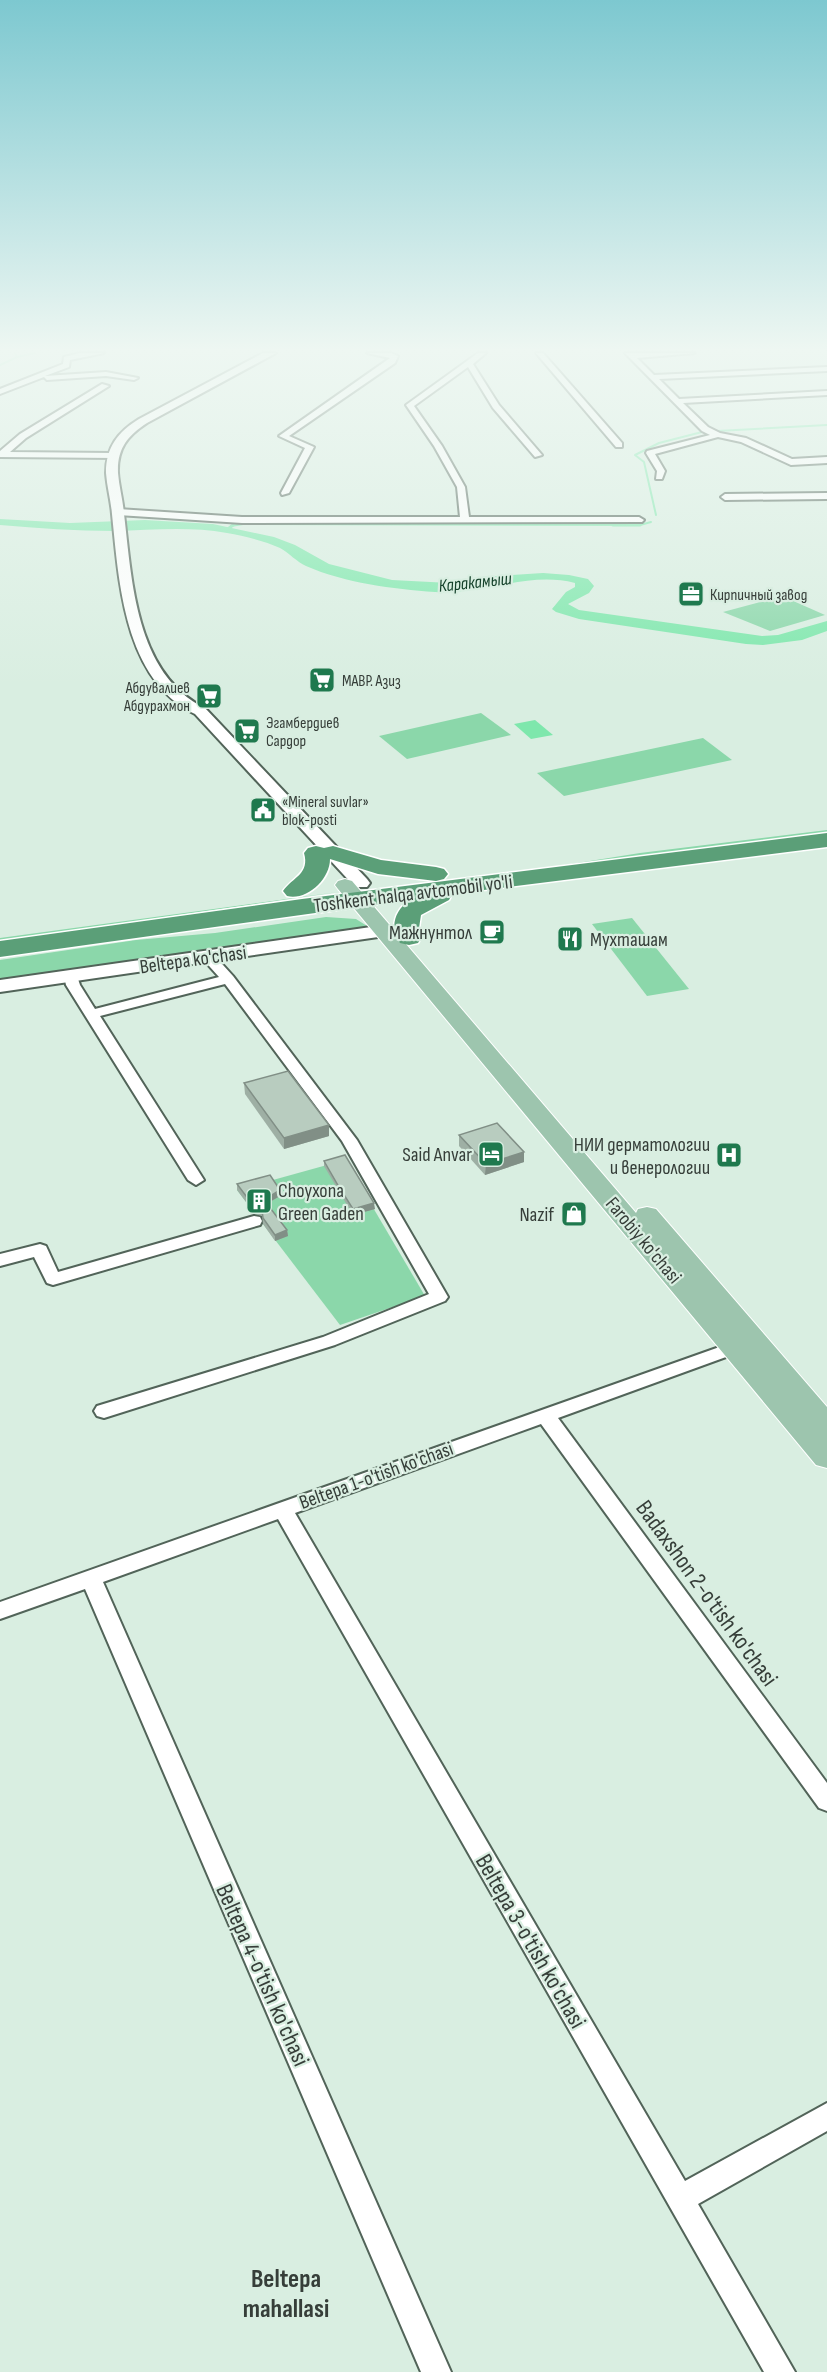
<svg xmlns="http://www.w3.org/2000/svg" width="827" height="2372" viewBox="0 0 827 2372" font-family="'Sofia Sans Condensed',sans-serif">
<style>
.green{fill:#8bd7aa}
.water{fill:#7ee7ac}
.lines{fill:none;stroke-linecap:round;stroke-linejoin:round}
.stream-far1{stroke:#7ee7ac;stroke-width:2}
.stream{stroke:#7ee7ac;stroke-width:3}
.street-casing{stroke:#526459;stroke-width:4}
.secondary-casing{stroke:#526459;stroke-width:4}
.primary-casing{stroke:#fff;stroke-width:2}
.highway-casing{stroke:#fff;stroke-width:3}
.street{fill:#fff;fill-rule:evenodd}
.secondary{fill:#fff;fill-rule:evenodd}
.primary{fill:#9dc5ae;fill-rule:evenodd}
.highway{fill:#5b9f78;fill-rule:evenodd}
.wall{fill:#9eafa4}
.shaded-wall{fill:#818f86}
.building{fill:#b8ccbf;stroke:#818f86;stroke-width:1.5}
.labels{text-anchor:middle;stroke-width:4.5;stroke-linejoin:round;paint-order:stroke}
.far-poi-label{font-size:16px;fill:#363e39;stroke:#d9eee1;text-anchor:start}
.far-water-label{font-size:18px;font-style:italic;fill:#14412a;stroke:#d9eee1}
.street-label{font-size:20px;fill:#363e39;stroke:#d9eee1}
.poi-label{font-size:20px;fill:#363e39;stroke:#d9eee1;text-anchor:end}
.near-street-label{font-size:24px;fill:#363e39;stroke:#d9eee1}
.near-neighbourhood-label{font-size:26px;font-weight:bold;fill:#363e39;stroke:#d9eee1}
</style>
<rect width="100%" height="100%" fill="#d9eee1"/>
<g class="green">
<polygon points="782,596 825,615 770,631 723,612"/>
<polygon points="481,713 511,735 407,759 379,736"/>
<polygon points="703,738 732,760 564,796 537,773"/>
<polygon points="827,830 827,834 521,872 640,853"/>
<polygon points="338,892 0,941 0,938"/>
<polygon points="326,917 356,919 367,926 363,929 0,981 0,960 136,940 215,933"/>
<polygon points="632,918 689,989 647,996 592,924"/>
<polygon points="345,1160 425,1296 340,1325 237,1190"/>
</g>
<g class="water">
<path d="M 0,519 L 70,523 L 145,520 L 213,524 L 274,537 L 295,545 L 329,564 L 392,580 L 450,583 L 467,583 L 482,577 L 543,573 L 569,575 L 588,579 L 594,586 L 589,593 L 568,604 L 579,610 L 762,636 L 778,635 L 827,621 L 827,631 L 802,640 L 763,645 L 746,644 L 579,619 L 556,612 L 552,609 L 566,592 L 575,587 L 575,583 C 528,571 483,595 435,592 C 393,589 345,583 306,566 C 297,562 289,553 280,548 C 264,541 244,536 227,533 C 189,526 152,530 114,531 C 76,531 38,528 0,525 Z"/>
<polygon points="535,720 553,735 531,739 514,724"/>
</g>
<g class="lines">
<g class="stream-far1">
<polyline points="17,357 35,353"/>
<polyline points="0,365 17,357 15,353"/>
<polyline points="717,431 827,425"/>
<polyline points="656,515 644,462 635,455 659,443 702,432"/>
<polyline points="260,524 640,525 651,522"/>
<polyline points="231,526 243,524"/>
</g>
<g class="stream">
<polyline points="613,525 640,525"/>
<polyline points="228,529 233,525"/>
</g>
<defs>
<g id="street">
<polygon points="80,353 104,353 70,360 69,367 45,376 106,372 138,378 134,380 106,376 47,380 44,377 0,394 0,389 63,364 64,357"/>
<polygon points="367,353 391,353 398,356 395,363 289,436 314,447 289,493 282,495 281,493 305,448 279,436 390,358"/>
<polygon points="478,353 486,353 473,364 499,405 542,455 535,457 493,408 468,367 414,406 442,446 465,487 469,517 639,517 644,520 642,522 242,523 118,515 114,512 118,509 242,517 460,517 457,487 434,446 406,405"/>
<polygon points="536,353 543,353 622,443 622,447 616,447"/>
<polygon points="625,353 695,353 637,358 654,375 827,367 827,371 659,379 679,399 827,391 827,395 683,403 708,427 720,433 746,438 792,459 827,457 827,463 791,465 741,442 718,437 655,454 665,471 662,479 656,479 657,471 646,453 647,451 710,435 702,431"/>
<polygon points="102,384 109,386 26,438 10,452 113,453 117,456 116,458 0,457 0,451 20,434"/>
<polygon points="827,493 827,499 725,500 721,497 725,494"/>
<polygon points="208,953 213,954 233,976 357,1140 448,1297 445,1301 335,1345 104,1418 97,1416 94,1411 97,1406 323,1337 429,1294 342,1141 225,984 100,1016 204,1180 196,1185 188,1180 66,985 64,976 71,972 76,973 80,985 95,1009 219,977 201,957"/>
<polygon points="254,1216 260,1217 262,1221 260,1225 53,1285 47,1283 34,1257 0,1266 0,1254 40,1244 46,1246 58,1272"/>
<polygon points="742,1339 748,1341 751,1345 748,1349 558,1418 827,1783 827,1811 819,1808 541,1424 295,1513 685,2181 827,2103 827,2131 698,2204 795,2372 764,2372 278,1519 103,1582 451,2372 421,2372 85,1589 0,1619 0,1602"/>
</g>
<g id="secondary">
<path d="M 263,353 L 276,353 L 147,423 C 127,436 117,449 118,473 C 119,487 123,500 124,514 C 132,580 135,674 205,708 L 367,879 L 370,883 L 367,887 L 355,887 L 195,714 C 124,680 119,582 112,514 C 111,501 107,487 106,473 C 106,447 118,432 139,419 Z"/>
<polygon points="385,925 392,927 394,931 392,935 0,992 0,980"/>
</g>
<polygon id="primary" points="345,879 352,881 636,1213 638,1209 647,1207 656,1209 827,1407 827,1468 816,1465 338,889 335,885 338,881"/>
<g id="highway">
<path d="M 827,833 L 827,847 L 452,894 L 449,900 L 421,915 L 419,928 L 421,938 L 418,943 L 409,945 L 400,943 C 389,927 395,911 409,900 L 0,957 L 0,941 L 302,899 Z"/>
<path d="M 316,846 L 324,848 L 333,846 L 381,860 L 436,867 L 444,869 L 448,874 L 444,879 L 436,881 L 378,874 L 330,859 C 330,880 306,901 287,896 L 283,891 C 293,877 310,874 304,853 L 308,848 Z"/>
</g>
</defs>
<use href="#street" class="street-casing"/>
<use href="#secondary" class="secondary-casing"/>
<use href="#primary" class="primary-casing"/>
<use href="#highway" class="highway-casing"/>
<use href="#street" class="street"/>
<use href="#secondary" class="secondary"/>
<use href="#primary" class="primary"/>
<use href="#highway" class="highway"/>
</g>
<g class="wall">
<polygon points="244,1083 329,1136 284,1149 245,1094"/>
<polygon points="459,1135 524,1152 524,1162 485,1175 459,1146"/>
<polygon points="324,1161 375,1209 353,1215 324,1166"/>
<polygon points="237,1184 280,1196 267,1204 287,1230 288,1236 275,1241 263,1224 262,1216 255,1214 237,1190"/>
</g>
<g class="shaded-wall">
<polygon points="329,1125 329,1136 284,1149 284,1138"/>
<polygon points="524,1152 524,1162 485,1175 486,1164"/>
<polygon points="280,1190 280,1196 264,1205 264,1200"/>
<polygon points="374,1203 375,1209 353,1215 353,1209"/>
<polygon points="287,1230 288,1236 275,1241 275,1235"/>
</g>
<g class="building">
<polygon points="288,1071 329,1125 284,1138 244,1083"/>
<polygon points="497,1123 524,1152 486,1164 459,1135"/>
<polygon points="345,1155 374,1203 353,1209 339,1187 324,1161"/>
<polygon points="270,1175 280,1190 264,1200 287,1230 275,1235 263,1218 262,1210 255,1208 237,1184"/>
</g>
<linearGradient id="sky" x2="0" y2="1"><stop stop-color="#7dc8d0"/><stop offset="0.51" stop-color="#eef7f2"/><stop offset="1" stop-color="#eef7f2" stop-opacity="0"/></linearGradient>
<rect width="827" height="686" fill="url(#sky)"/>
<defs>
<symbol id="office-square" viewBox="-11 -11 22 22"><rect x="-9" y="-9" width="18" height="18" rx="4" fill="#1f794e" stroke="#d9eee1"/><path d="M-6-3h4V-5.5h4V-3h4V5H-6ZM-1-4.5V-3h2v-1.5ZM-6 0V1H6V0Z" fill="#fff"/></symbol>
<symbol id="supermarket-square" viewBox="-11 -11 22 22"><rect x="-9" y="-9" width="18" height="18" rx="4" fill="#1f794e" stroke="#d9eee1"/><path d="M-6-5.5h2.5l.6 2H6L4.5 2H-2.5L-4.4-4H-6ZM-1.5 3.2a1.3 1.3 0 1 0 .1 0ZM3 3.2a1.3 1.3 0 1 0 .1 0Z" fill="#fff"/></symbol>
<symbol id="civic-square" viewBox="-11 -11 22 22"><rect x="-9" y="-9" width="18" height="18" rx="4" fill="#1f794e" stroke="#d9eee1"/><path d="M-.6-6.5H3V-4.5H.6V-3L4-1V1h2V6H-6V1h2V-1L-.6-3ZM-1.2 2.5V6h2.4V2.5Z" fill="#fff"/></symbol>
<symbol id="cafe-square" viewBox="-11 -11 22 22"><rect x="-9" y="-9" width="18" height="18" rx="4" fill="#1f794e" stroke="#d9eee1"/><path d="M-5.5-4.5H6V0H3Q3 3.5 0 3.5H-2.5Q-5.5 3.5-5.5 0ZM3-3.2v2h1.7v-2ZM-6 4.5H4V6H-6Z" fill="#fff"/></symbol>
<symbol id="restaurant-square" viewBox="-11 -11 22 22"><rect x="-9" y="-9" width="18" height="18" rx="4" fill="#1f794e" stroke="#d9eee1"/><path d="M-5-6h1v4h1v-4h1v4h1v-4h1v5L-1.5 .5V6h-2V.5L-5-1ZM5-6V6H3V1.5H1.5Q1.5-4 5-6Z" fill="#fff"/></symbol>
<symbol id="hotel-square" viewBox="-11 -11 22 22"><rect x="-9" y="-9" width="18" height="18" rx="4" fill="#1f794e" stroke="#d9eee1"/><path d="M-6-4.5h1.5V1H6V5H4.5V3h-9V5H-6ZM-4 0a1.8 1.8 0 1 1 3.6 0ZM.5 0V-2.5h3Q6-2.5 6 0Z" fill="#fff"/></symbol>
<symbol id="hospital-square" viewBox="-11 -11 22 22"><rect x="-9" y="-9" width="18" height="18" rx="4" fill="#1f794e" stroke="#d9eee1"/><path d="M-5-5h3v3.5h4V-5h3V5h-3V1.5h-4V5h-3Z" fill="#fff"/></symbol>
<symbol id="building-square" viewBox="-11 -11 22 22"><rect x="-9" y="-9" width="18" height="18" rx="4" fill="#1f794e" stroke="#d9eee1"/><path d="M-4-6H4V6H1V3H-1V6H-4ZM-2.5-4.3h1.7v1.8h-1.7ZM.8-4.3h1.7v1.8H.8ZM-2.5-1h1.7V.8h-1.7ZM.8-1h1.7V.8H.8Z" fill="#fff"/></symbol>
<symbol id="shop-square" viewBox="-11 -11 22 22"><rect x="-9" y="-9" width="18" height="18" rx="4" fill="#1f794e" stroke="#d9eee1"/><path d="M-5-2.5h2.3a2.7 3.5 0 0 1 5.4 0H5L5.5 6h-11ZM-1.5-2.5h3a1.5 2.3 0 0 0-3 0Z" fill="#fff"/></symbol>
</defs>
<g fill-rule="evenodd">
<use href="#office-square" x="676" y="579" width="30" height="30"/>
<use href="#supermarket-square" x="307" y="665" width="30" height="30"/>
<use href="#supermarket-square" x="194" y="681" width="30" height="30"/>
<use href="#supermarket-square" x="232" y="716" width="30" height="30"/>
<use href="#civic-square" x="248" y="795" width="30" height="30"/>
<use href="#cafe-square" x="477" y="917" width="30" height="30"/>
<use href="#restaurant-square" x="555" y="924" width="30" height="30"/>
<use href="#hotel-square" x="476" y="1139" width="30" height="30"/>
<use href="#hospital-square" x="714" y="1140" width="30" height="30"/>
<use href="#building-square" x="244" y="1186" width="30" height="30"/>
<use href="#shop-square" x="559" y="1199" width="30" height="30"/>
</g>
<g class="labels">
<g class="far-poi-label">
<text x="710" y="600">Кирпичный завод</text>
<text x="342" y="686">МАВР. Азиз</text>
<text x="190" y="693" text-anchor="end">Абдувалиев<tspan x="190" dy="18">Абдурахмон</tspan></text>
<text x="266" y="728">Эгамбердиев<tspan x="266" dy="18">Сардор</tspan></text>
<text x="282" y="807">«Mineral suvlar»<tspan x="282" dy="18">blok-posti</tspan></text>
</g>
<g class="far-water-label">
<text transform="translate(475 582) rotate(-6)" y="6">Каракамыш</text>
</g>
<g class="street-label">
<text transform="translate(413 893) rotate(-7)" y="7">Toshkent halqa avtomobil yo'li</text>
<text transform="translate(193 959) rotate(-8)" y="7">Beltepa ko'chasi</text>
<text transform="translate(644 1240) rotate(50)" y="7">Farobiy ko'chasi</text>
<text transform="translate(376 1475) rotate(-20)" y="7">Beltepa 1-o'tish ko'chasi</text>
</g>
<g class="poi-label">
<text x="472" y="939">Мажнунтол</text>
<text x="590" y="946" text-anchor="start">Мухташам</text>
<text x="710" y="1151">НИИ дерматологии<tspan x="710" dy="23">и венерологии</tspan></text>
<text x="472" y="1161">Said Anvar</text>
<text x="278" y="1197" text-anchor="start">Choyxona<tspan x="278" dy="23">Green Gaden</tspan></text>
<text x="554" y="1221">Nazif</text>
</g>
<g class="near-street-label">
<text transform="translate(707 1593) rotate(54)" y="8">Badaxshon 2-o'tish ko'chasi</text>
<text transform="translate(531 1941) rotate(60)" y="8">Beltepa 3-o'tish ko'chasi</text>
<text transform="translate(263 1975) rotate(66)" y="8">Beltepa 4-o'tish ko'chasi</text>
</g>
<g class="near-neighbourhood-label">
<text x="286" y="2287">Beltepa<tspan x="286" dy="30">mahallasi</tspan></text>
</g>
</g>
</svg>
